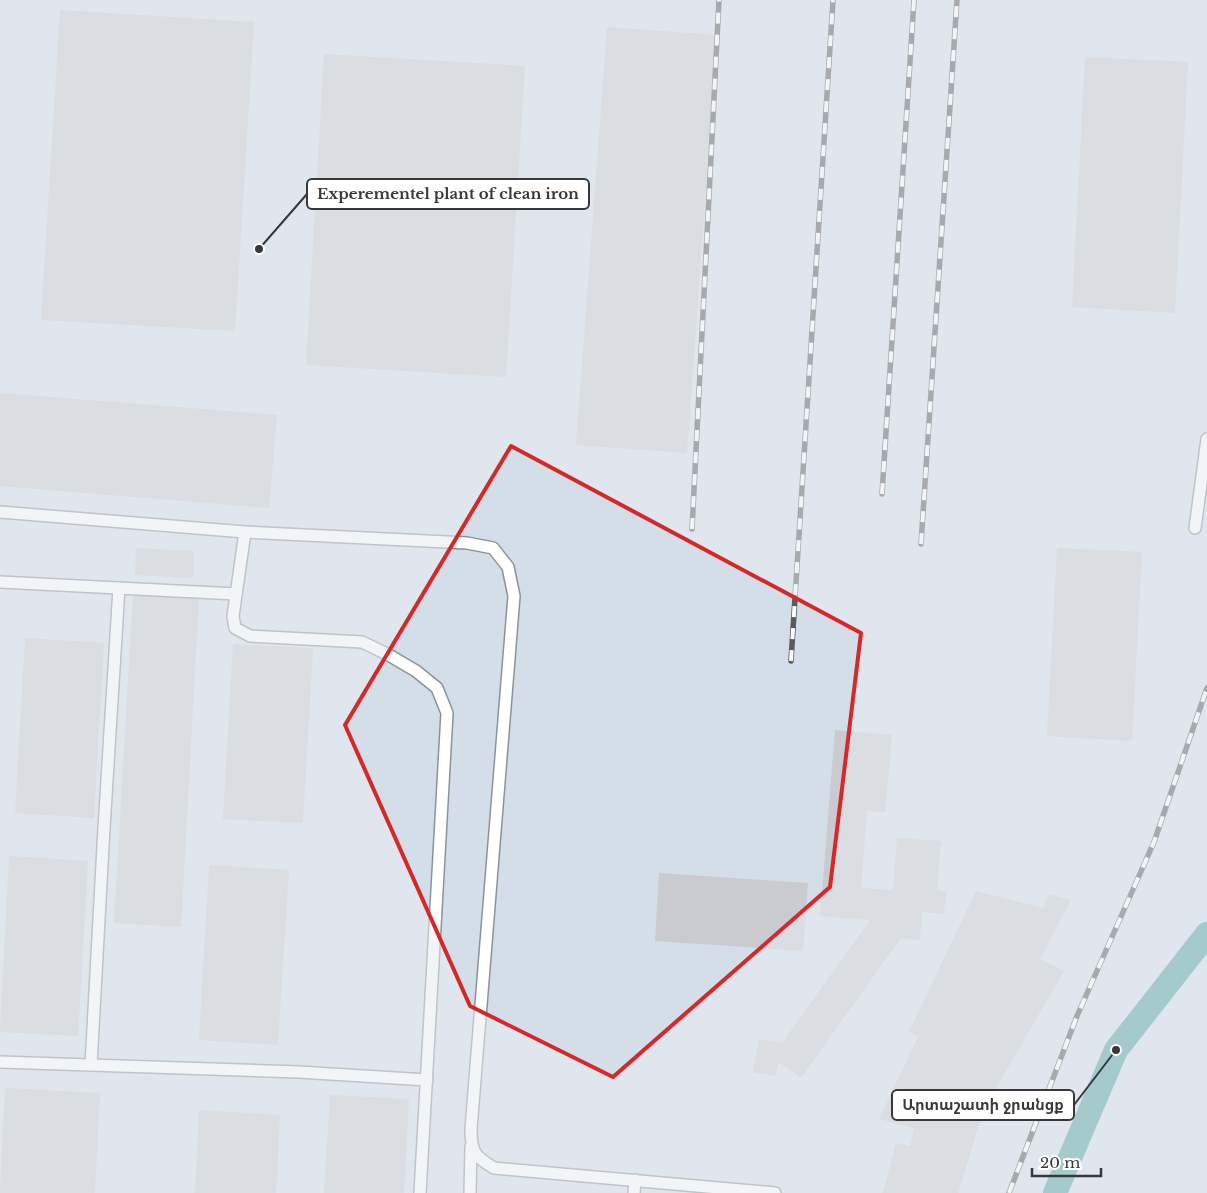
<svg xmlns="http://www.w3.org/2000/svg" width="1207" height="1193" viewBox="0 0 1207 1193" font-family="'Libre Baskerville','Noto Sans Armenian',serif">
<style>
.built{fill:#d4dee8}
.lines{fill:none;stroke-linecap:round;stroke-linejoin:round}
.canal{stroke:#549fa1;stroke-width:24}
.building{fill:#cacbd1}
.service-casing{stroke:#8e9297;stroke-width:14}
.service{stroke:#fff;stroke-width:11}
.rail-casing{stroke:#585a5d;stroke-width:5.5}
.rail{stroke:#fff;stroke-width:4;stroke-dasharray:11;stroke-linecap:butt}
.marked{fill:none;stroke:#d62828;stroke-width:4;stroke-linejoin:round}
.leader{fill:none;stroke:#36383a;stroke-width:2}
.callout-dot{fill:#36383a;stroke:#fff;stroke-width:2}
.callout{fill:#fff;stroke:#36383a;stroke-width:2}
.callout-label{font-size:15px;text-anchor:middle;font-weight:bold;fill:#36383a}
</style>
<rect width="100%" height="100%" fill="#e7ecf0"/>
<rect class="built" x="0" y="0" width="1207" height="1193"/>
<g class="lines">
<polyline class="canal" points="1055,1193 1116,1050 1207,934"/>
</g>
<g class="building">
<polygon points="60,10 254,22 235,331 41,320"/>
<polygon points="607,27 717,35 687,453 576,445"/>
<polygon points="324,54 525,66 506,377 306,365"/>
<polygon points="1085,57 1188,62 1175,313 1072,307"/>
<polygon points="0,393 277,415 269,508 0,486"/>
<polygon points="136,548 194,551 193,578 135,575"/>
<polygon points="1057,548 1142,552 1132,741 1047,736"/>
<polygon points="133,595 199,598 181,927 114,923"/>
<polygon points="25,638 104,643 94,818 15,813"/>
<polygon points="233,644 313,648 303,823 223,819"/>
<polygon points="835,730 892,735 885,812 867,811 861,888 893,890 897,838 941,841 937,890 946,891 944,914 922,912 920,940 901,938 801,1078 778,1062 776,1076 753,1072 759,1039 782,1043 870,920 820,916"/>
<polygon points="9,856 88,861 78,1036 0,1032"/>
<polygon points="209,865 289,870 278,1045 199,1040"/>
<polygon points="659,873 808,883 803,951 655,941"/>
<polygon points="976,891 1043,908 1049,894 1071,900 1040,959 1064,971 984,1109 958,1193 883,1193 896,1143 910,1146 914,1128 879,1119 918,1037 909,1032"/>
<polygon points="5,1088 100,1093 95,1193 0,1193"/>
<polygon points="330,1095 409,1099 404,1193 324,1193"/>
<polygon points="199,1110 280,1115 276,1193 195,1193"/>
</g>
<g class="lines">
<defs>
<g id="service">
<path d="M 0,512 L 245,532 L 467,543 L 493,548 L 508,567 L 514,596 L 471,1129 C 471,1152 474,1156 494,1168 L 775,1193"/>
<polyline points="1195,528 1207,439"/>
<polyline points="245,532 233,616 235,628 250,636 362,642 387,654 416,671 437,688 447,713 420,1193"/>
<polyline points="0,582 236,594"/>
<polyline points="0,1062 299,1072 427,1080"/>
<polyline points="91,1065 104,828 119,588"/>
<polyline points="470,1193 471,1147"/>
<polyline points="634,1193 635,1180"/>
</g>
</defs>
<use href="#service" class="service-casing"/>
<use href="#service" class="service"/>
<defs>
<g id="rail">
<polyline points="882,494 914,0"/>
<polyline points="692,529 719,0"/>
<polyline points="921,544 957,0"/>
<polyline points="791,661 833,0"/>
<polyline points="1009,1193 1077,1016 1154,842 1207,688"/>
</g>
</defs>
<use href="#rail" class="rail-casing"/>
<use href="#rail" class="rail"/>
</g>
<path d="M0 0H1207V1193H0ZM 511,446 L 861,633 L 830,887 L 613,1077 L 470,1006 L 345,725 Z" fill="#e7ecf0" fill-opacity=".55" fill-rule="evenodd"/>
<path class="marked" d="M 511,446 L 861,633 L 830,887 L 613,1077 L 470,1006 L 345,725 Z"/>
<path class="leader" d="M259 249L307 194M1116 1050L1074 1105"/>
<g class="callout-dot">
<circle cx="259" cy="249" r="5"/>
<circle cx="1116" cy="1050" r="5"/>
</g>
<g class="callout">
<rect x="307" y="179" width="282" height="30" rx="5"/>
<rect x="892" y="1090" width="182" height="30" rx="5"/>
</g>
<g class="callout-label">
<text x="448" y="199">Experementel plant of clean iron</text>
<text x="983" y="1110">Արտաշատի ջրանցք</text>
</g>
<path d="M1032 1168v8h69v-8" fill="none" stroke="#36383a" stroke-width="2.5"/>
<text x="1040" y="1168" font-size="15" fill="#36383a" stroke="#ffffff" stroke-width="4" paint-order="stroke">20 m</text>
</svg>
